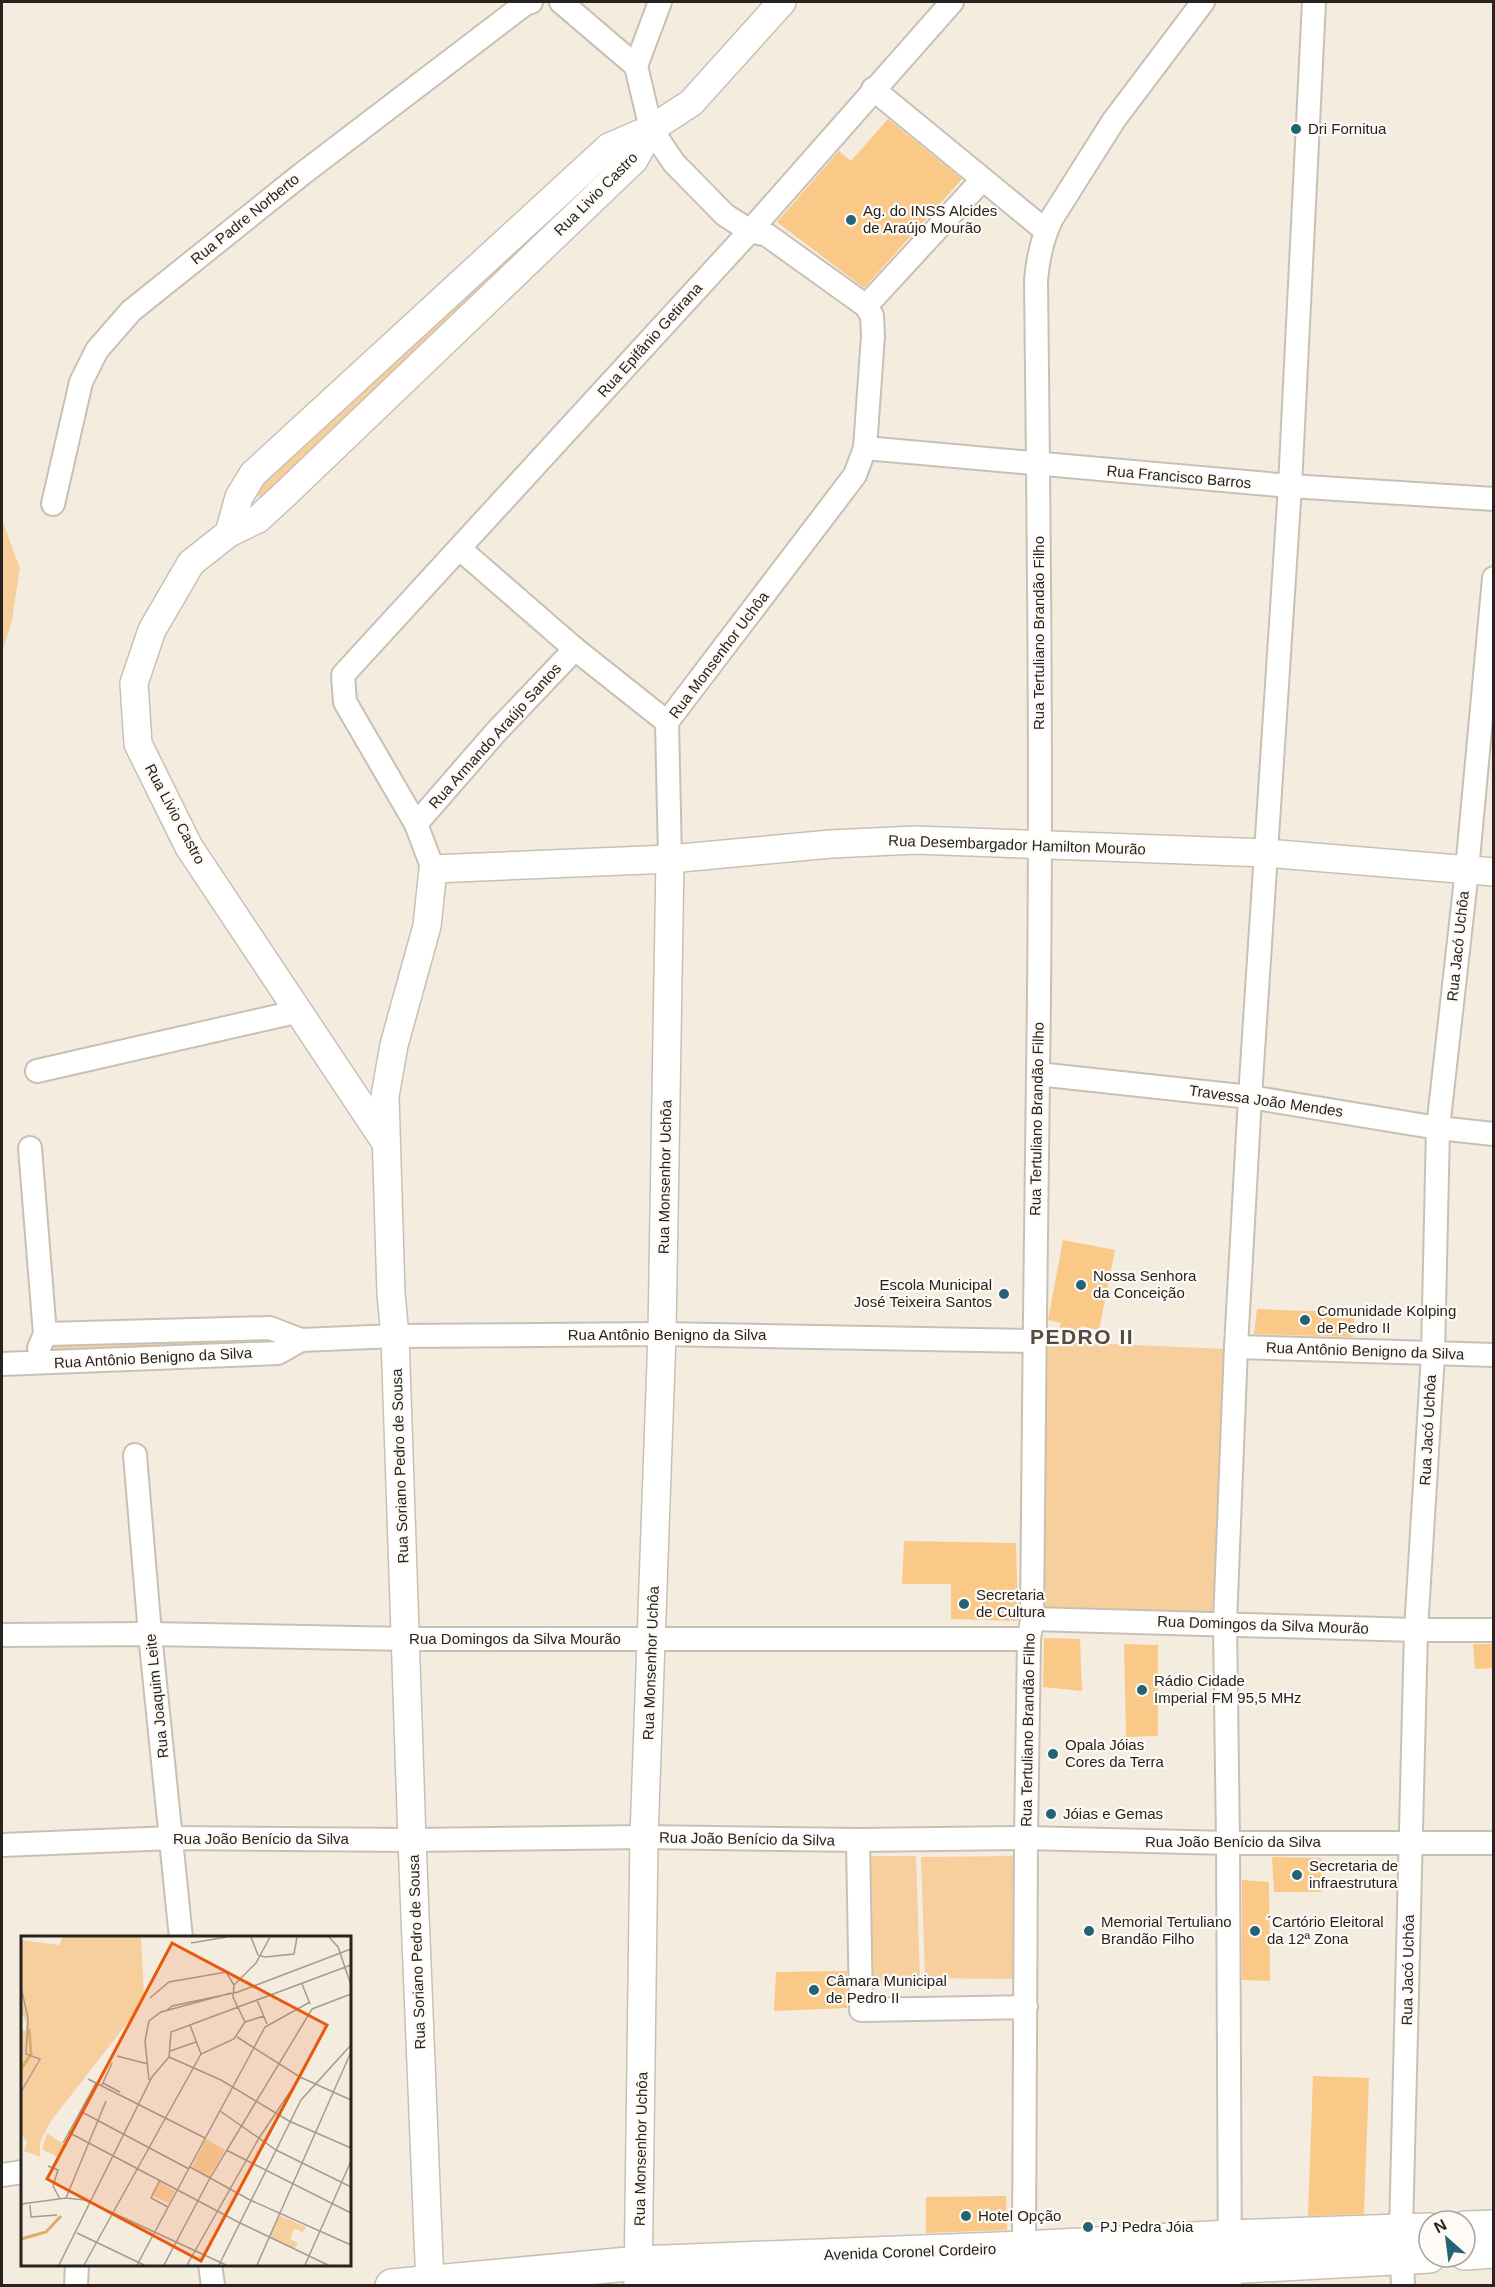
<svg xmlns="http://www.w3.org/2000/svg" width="1495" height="2287" viewBox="0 0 1495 2287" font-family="Arial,sans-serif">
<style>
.green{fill:#f7cf9d}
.building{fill:#fbc987}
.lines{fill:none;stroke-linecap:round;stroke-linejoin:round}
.minor-casing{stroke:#c9c0b4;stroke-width:26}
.tertiary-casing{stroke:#c9c0b4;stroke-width:30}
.primary-casing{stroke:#c9c0b4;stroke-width:36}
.minor{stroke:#fff;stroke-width:22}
.tertiary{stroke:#fff;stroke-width:27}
.primary{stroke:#fff;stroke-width:33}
.poi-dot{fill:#236378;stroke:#fefaf5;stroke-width:2}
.labels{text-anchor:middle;stroke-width:4.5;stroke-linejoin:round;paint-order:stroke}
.poi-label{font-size:15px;fill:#27231f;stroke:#fefaf5;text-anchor:start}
.street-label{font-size:15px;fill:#27231f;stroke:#fefaf5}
.district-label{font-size:21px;font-weight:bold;letter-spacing:1.5px;fill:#544c42;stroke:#fefaf5}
.inset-river{fill:none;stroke:#ddac6b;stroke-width:3}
.inset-road{fill:none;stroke:#a39c93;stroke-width:1.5}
.view{fill:#e8590c;fill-opacity:0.15;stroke:#e8590c;stroke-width:3}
.inset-edge{fill:none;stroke:#27231f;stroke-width:3}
</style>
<rect width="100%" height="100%" fill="#f5ece0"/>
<g class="green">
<polygon points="613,148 626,161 263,497 255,495 257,479"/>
<polygon points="2,520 20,568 12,620 2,653"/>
<polygon points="276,1333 278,1349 49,1357 48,1337"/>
<polygon points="1041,1341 1227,1349 1217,1616 1045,1611"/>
<polygon points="865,1856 916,1856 920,1981 867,1983"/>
<polygon points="1016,1856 1017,1979 925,1978 921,1857"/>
</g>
<g class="building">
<polygon points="888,119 962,179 864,288 777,222 839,151 851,161"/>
<polygon points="1063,1240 1115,1250 1099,1330 1081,1326 1078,1338 1059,1334 1061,1323 1048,1320"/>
<polygon points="1257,1309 1308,1311 1355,1309 1353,1337 1254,1334"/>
<polygon points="904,1541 1016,1543 1018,1621 951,1619 951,1584 902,1584"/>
<polygon points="1044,1638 1080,1639 1082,1691 1043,1687"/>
<polygon points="1124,1644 1158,1645 1158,1736 1126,1737"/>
<polygon points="1473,1644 1494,1644 1494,1668 1475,1669"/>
<polygon points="1272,1857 1321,1858 1321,1892 1274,1892"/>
<polygon points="1242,1880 1269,1882 1270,1981 1242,1980"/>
<polygon points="847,1971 847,2008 774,2011 776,1972"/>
<polygon points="1313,2076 1369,2078 1364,2214 1308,2216"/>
<polygon points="1006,2196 1007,2230 926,2233 926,2197"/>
</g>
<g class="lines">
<defs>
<g id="minor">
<polyline points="561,2 636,66"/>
<polyline points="660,2 636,66 651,129 674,163 725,215 750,231 767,235 866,306 872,316 873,336 865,448 855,475 667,722 670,859"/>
<polyline points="873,89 1046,231"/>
<polyline points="866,306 982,180"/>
<polyline points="865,448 1290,486 1494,499"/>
<polyline points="53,504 81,382 97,350 131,311 302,174 525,4 531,2"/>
<polyline points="460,549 575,649 667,722"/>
<polyline points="416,824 496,732 575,649"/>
<polyline points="433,869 416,824 345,702 343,675 750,231 952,2"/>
<polyline points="37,1071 300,1011"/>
<polyline points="1038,1074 1250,1097 1438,1128 1494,1134"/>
<polyline points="30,1148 45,1334 39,1348"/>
<polyline points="45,1334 270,1328 301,1340 395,1336 662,1334 1033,1341"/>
<polyline points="1236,1347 1494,1355"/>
<polyline points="2,1364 278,1353 301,1340"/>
<polyline points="135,1455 150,1634 181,1938"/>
<polyline points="1032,1619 1416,1630 1494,1630"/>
<polyline points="2,1635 150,1634 407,1639 1029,1639"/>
<polyline points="858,1840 861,2010 1026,2007"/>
<polyline points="2,1845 172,1838 412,1840 644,1837 858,1840 1026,1838 1228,1843 1494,1843"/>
<polyline points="2,2175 22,2172"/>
<path d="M 1024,2248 L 1026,1838 L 1029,1639 L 1032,1619 C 1033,1437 1036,1256 1038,1074 C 1042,810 1039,545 1036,280 C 1038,258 1042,238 1052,218 L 1114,120 L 1203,2"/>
<polyline points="210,2264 213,2286"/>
<polyline points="76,2286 77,2264"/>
<polyline points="1230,2286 1228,1843 1225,1623 1236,1347 1250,1097 1290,486 1314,2"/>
<polyline points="1403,2286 1401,2232 1416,1630 1433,1354 1438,1128 1467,870 1494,578"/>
</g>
<g id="tertiary">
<polyline points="229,533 239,497 253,474 609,147 651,129 691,103 782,2"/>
<polyline points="386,1143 189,847 138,744 134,683 152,630 191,563 229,533 258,519 283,496 634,160 651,129"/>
<polyline points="430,2286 412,1840 395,1336 391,1294 385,1096 394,1045 427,926 433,869 670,859 831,844 915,840 1266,853 1494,872"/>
<polyline points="638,2286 644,1837 662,1334 670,859"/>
</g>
<g id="primary">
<polyline points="1465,2228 1494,2227"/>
<polyline points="1465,2253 1494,2251"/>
<polyline points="392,2286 639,2263 1024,2248 1230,2237 1429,2230"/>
<polyline points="655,2286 1023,2278 1429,2256"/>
</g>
</defs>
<use href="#minor" class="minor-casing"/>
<use href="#tertiary" class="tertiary-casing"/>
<use href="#primary" class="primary-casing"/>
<use href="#minor" class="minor"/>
<use href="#tertiary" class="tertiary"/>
<use href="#primary" class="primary"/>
</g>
<g class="poi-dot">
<circle cx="1296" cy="129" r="6"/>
<circle cx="851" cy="220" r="6"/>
<circle cx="1081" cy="1285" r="6"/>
<circle cx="1004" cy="1294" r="6"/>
<circle cx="1305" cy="1320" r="6"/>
<circle cx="964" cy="1604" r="6"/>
<circle cx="1142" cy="1690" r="6"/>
<circle cx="1053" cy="1754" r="6"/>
<circle cx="1051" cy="1814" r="6"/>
<circle cx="1297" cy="1875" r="6"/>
<circle cx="1089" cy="1931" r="6"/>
<circle cx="1255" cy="1931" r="6"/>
<circle cx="814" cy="1990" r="6"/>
<circle cx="966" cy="2216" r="6"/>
<circle cx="1088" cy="2227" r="6"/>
</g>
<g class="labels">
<g class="poi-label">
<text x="1308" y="134">Dri Fornitua</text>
<text x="863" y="216">Ag. do INSS Alcides<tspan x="863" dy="17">de Araújo Mourão</tspan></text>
<text x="1093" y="1281">Nossa Senhora<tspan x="1093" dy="17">da Conceição</tspan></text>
<text x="992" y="1290" text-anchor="end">Escola Municipal<tspan x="992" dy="17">José Teixeira Santos</tspan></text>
<text x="1317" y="1316">Comunidade Kolping<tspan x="1317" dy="17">de Pedro II</tspan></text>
<text x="976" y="1600">Secretaria<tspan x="976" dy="17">de Cultura</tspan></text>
<text x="1154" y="1686">Rádio Cidade<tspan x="1154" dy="17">Imperial FM 95,5 MHz</tspan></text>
<text x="1065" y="1750">Opala Jóias<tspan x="1065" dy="17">Cores da Terra</tspan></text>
<text x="1063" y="1819">Jóias e Gemas</text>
<text x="1309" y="1871">Secretaria de<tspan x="1309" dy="17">infraestrutura</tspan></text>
<text x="1101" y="1927">Memorial Tertuliano<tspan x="1101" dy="17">Brandão Filho</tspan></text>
<text x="1267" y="1927">´Cartório Eleitoral<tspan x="1267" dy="17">da 12ª Zona</tspan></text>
<text x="826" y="1986">Câmara Municipal<tspan x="826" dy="17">de Pedro II</tspan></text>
<text x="978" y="2221">Hotel Opção</text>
<text x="1100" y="2232">PJ Pedra Jóia</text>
</g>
<g class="street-label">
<text transform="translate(596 194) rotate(-45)" y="5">Rua Livio Castro</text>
<text transform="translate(245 219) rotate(-39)" y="5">Rua Padre Norberto</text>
<text transform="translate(650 340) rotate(-48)" y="5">Rua Epifânio Getirana</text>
<text transform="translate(1179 477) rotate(5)" y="5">Rua Francisco Barros</text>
<text transform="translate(1039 633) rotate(-90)" y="5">Rua Tertuliano Brandão Filho</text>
<text transform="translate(719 655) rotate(-53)" y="5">Rua Monsenhor Uchôa</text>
<text transform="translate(495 736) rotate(-48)" y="5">Rua Armando Araújo Santos</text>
<text transform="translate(175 814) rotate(62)" y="5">Rua Livio Castro</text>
<text transform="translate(1017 845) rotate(2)" y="5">Rua Desembargador Hamilton Mourão</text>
<text transform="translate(1458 946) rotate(-84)" y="5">Rua Jacó Uchôa</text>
<text transform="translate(1266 1101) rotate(8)" y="5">Travessa João Mendes</text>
<text transform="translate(1037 1119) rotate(-89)" y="5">Rua Tertuliano Brandão Filho</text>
<text transform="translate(665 1177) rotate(-89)" y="5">Rua Monsenhor Uchôa</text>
<text x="667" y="1340">Rua Antônio Benigno da Silva</text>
<text transform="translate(1365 1351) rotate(2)" y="5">Rua Antônio Benigno da Silva</text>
<text transform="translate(153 1358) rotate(-3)" y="5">Rua Antônio Benigno da Silva</text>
<text transform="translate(1428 1430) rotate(-87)" y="5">Rua Jacó Uchôa</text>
<text transform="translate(400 1466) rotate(-92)" y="5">Rua Soriano Pedro de Sousa</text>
<text transform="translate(1263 1625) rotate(2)" y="5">Rua Domingos da Silva Mourão</text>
<text x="515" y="1644">Rua Domingos da Silva Mourão</text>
<text transform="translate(651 1663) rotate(-88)" y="5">Rua Monsenhor Uchôa</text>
<text transform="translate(157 1696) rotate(-96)" y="5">Rua Joaquim Leite</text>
<text transform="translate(1028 1730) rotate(-89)" y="5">Rua Tertuliano Brandão Filho</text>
<text x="261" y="1844">Rua João Benício da Silva</text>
<text transform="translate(747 1839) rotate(1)" y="5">Rua João Benício da Silva</text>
<text x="1233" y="1847">Rua João Benício da Silva</text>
<text transform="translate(417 1952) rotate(-92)" y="5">Rua Soriano Pedro de Sousa</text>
<text transform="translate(1408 1970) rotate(-89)" y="5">Rua Jacó Uchôa</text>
<text transform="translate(641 2149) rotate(-89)" y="5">Rua Monsenhor Uchôa</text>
<text transform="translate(910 2252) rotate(-2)" y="5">Avenida Coronel Cordeiro</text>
</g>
<g class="district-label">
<text x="1082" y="1344">PEDRO II</text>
</g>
</g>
<g transform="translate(21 1936)">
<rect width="330" height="330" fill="#f5ece0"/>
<path d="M 42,1 L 120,1 L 123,61 L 118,72 L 30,185 L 19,206 L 19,221 L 3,215 L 6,206 L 0,198 L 0,93 L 5,95 L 5,86 L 0,74 L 0,4 L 38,9 ZM 26,197 L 44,209 L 36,221 L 21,213 ZM 185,203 L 204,214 L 188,241 L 171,231 ZM 139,246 L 154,255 L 148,267 L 132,260 ZM 258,279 L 285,291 L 282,296 L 273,293 L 269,303 L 277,307 L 274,312 L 248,302 Z" fill="#f7cf9d"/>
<path class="inset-river" d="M 0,133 L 10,118 L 8,93M 0,303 L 25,296 L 40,280"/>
<path class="inset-road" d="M 230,1 L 237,19 L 244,21 L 273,18 L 276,1M 308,1 L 317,11 L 330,49M 170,7 L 206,1M 281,48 L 289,68M 0,51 L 7,82 L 5,118 L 19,123 L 0,156M 129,62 L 148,46 L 205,36 L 213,49M 236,64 L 246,88M 291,73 L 330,58M 145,75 L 151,70 L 217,56 L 330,13M 224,86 L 212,61 L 213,49 L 235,27 L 249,1M 169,89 L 180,118M 216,101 L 279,141 L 330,164M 149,115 L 175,106M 96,120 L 127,128M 148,121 L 200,144 L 268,185 L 330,212M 67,143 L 184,202M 128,144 L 124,105 L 128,85 L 140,76 L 210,57M 82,147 L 99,156M 81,149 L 91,127M 59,175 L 168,233M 199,175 L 255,214 L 330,251M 47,196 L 217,286 L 307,329M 42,207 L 75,147M 205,214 L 330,277M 27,230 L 37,234 L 32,250 L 39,263M 169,231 L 229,264 L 330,309M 139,244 L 130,262 L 147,271M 45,262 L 85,165M 0,268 L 45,262 L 64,264 L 205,329M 9,269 L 10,281 L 36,279M 56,297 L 123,329M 38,329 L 131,141 L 148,121 L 150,96 L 330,29M 63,329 L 180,118 L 213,103 L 224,86 L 243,80M 116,329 L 244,91 L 289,66M 143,329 L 189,242 L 291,73M 166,329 L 238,202 L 279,141M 198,329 L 280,164 L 330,109M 236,329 L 330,116M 284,329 L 330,225"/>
<path class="view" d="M 151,7 L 306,89 L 180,325 L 26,243 Z"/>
<rect width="330" height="330" class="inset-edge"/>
</g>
<rect width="1495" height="2287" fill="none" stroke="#27231f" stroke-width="6"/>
<g transform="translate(1447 2239) rotate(332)"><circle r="28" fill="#fefaf5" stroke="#a8a49f" stroke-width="1.5"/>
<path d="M0-4.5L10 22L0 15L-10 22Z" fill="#236378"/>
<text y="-9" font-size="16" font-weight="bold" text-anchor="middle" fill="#27231f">N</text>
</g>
</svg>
